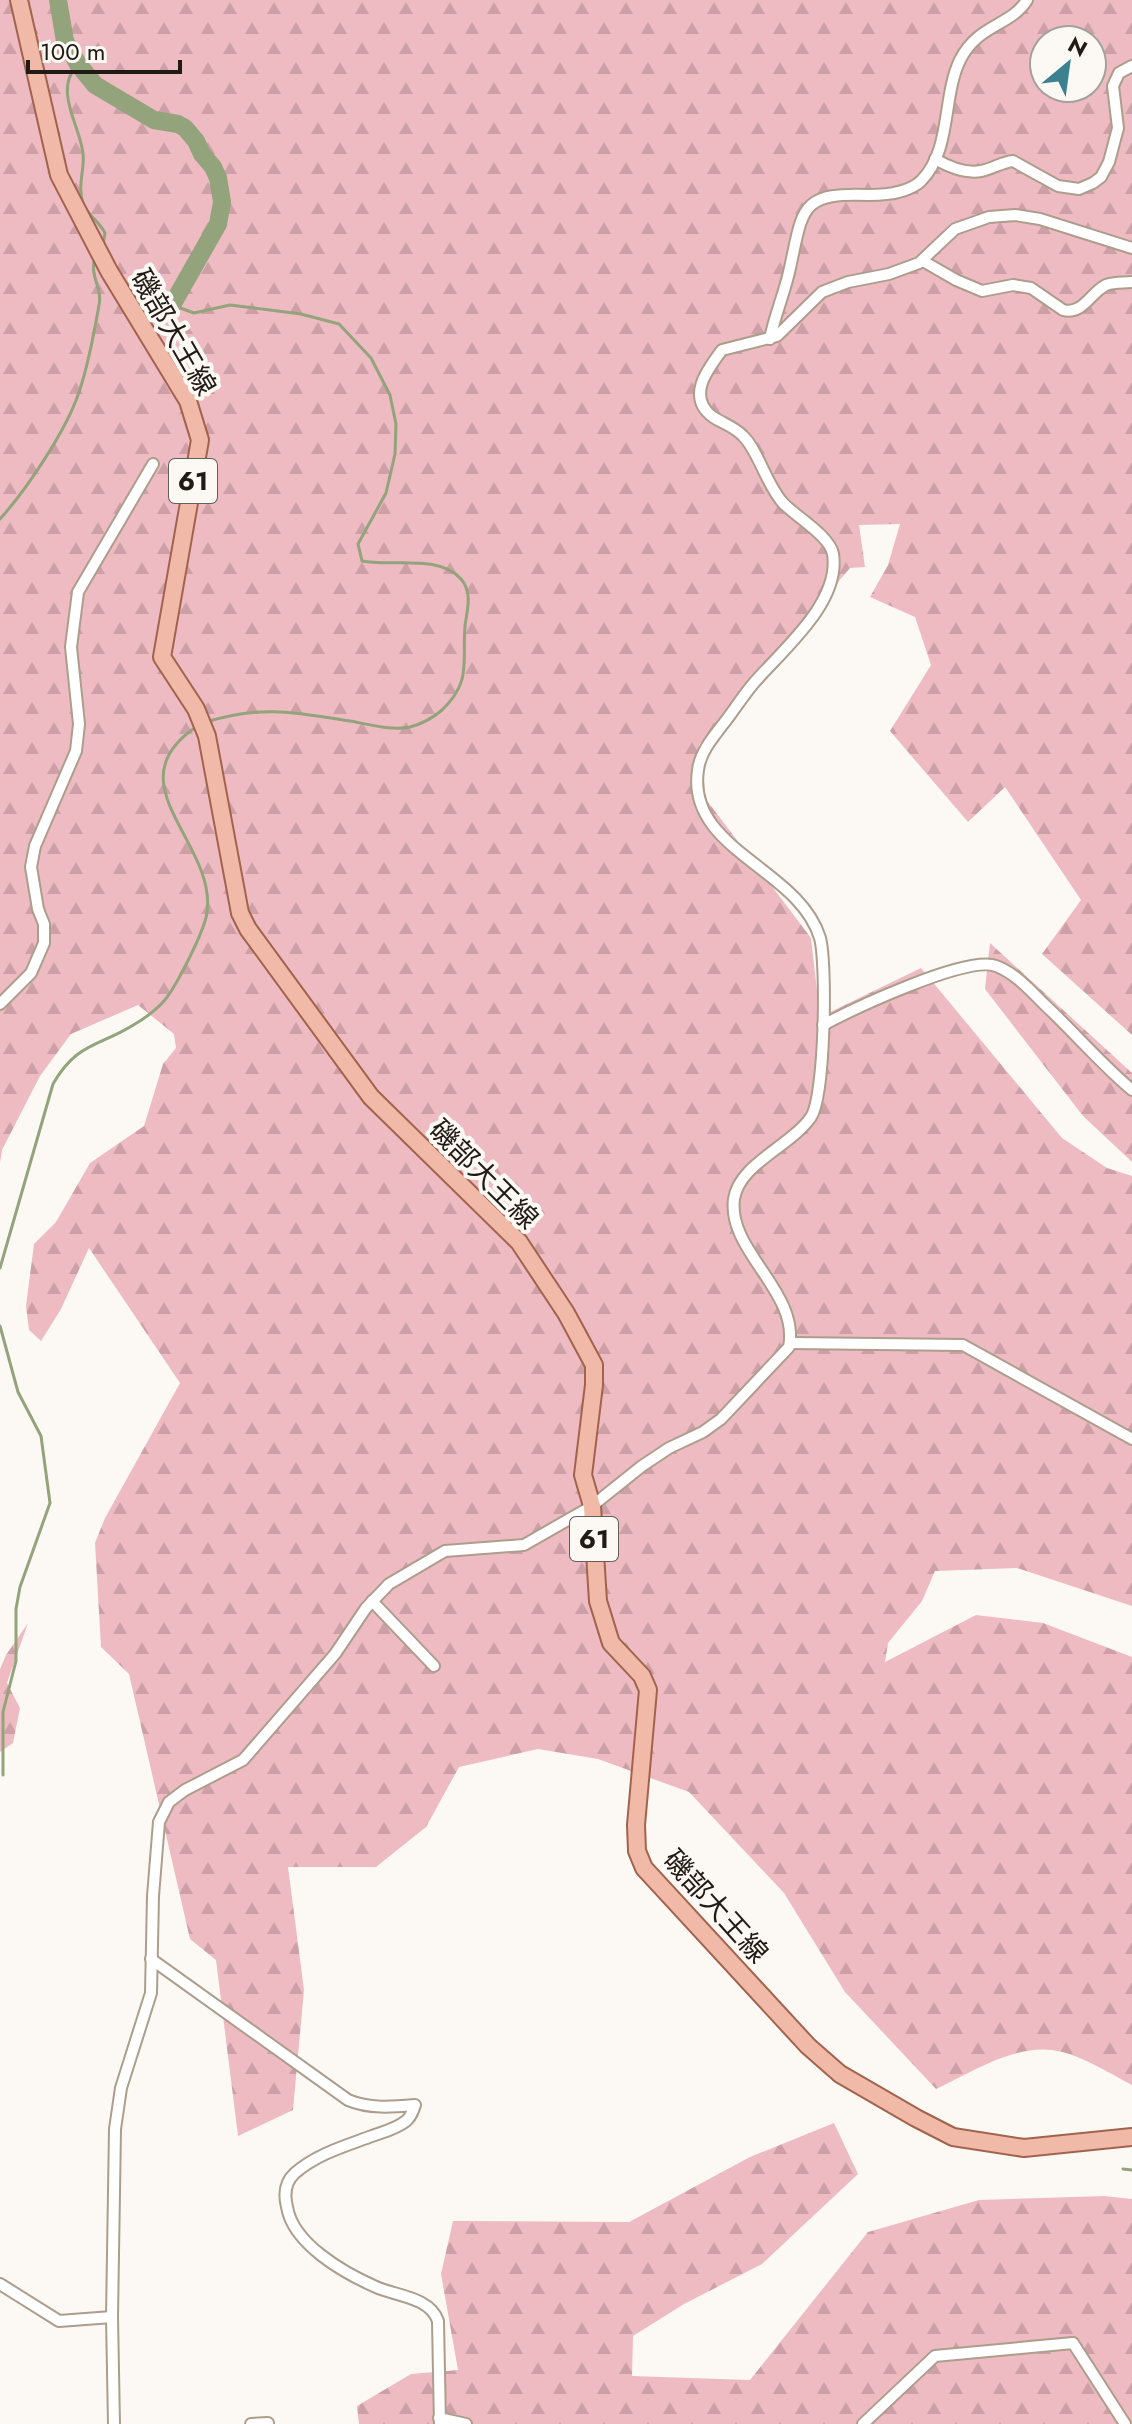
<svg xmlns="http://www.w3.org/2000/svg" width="1132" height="2424" viewBox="0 0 1132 2424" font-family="Jost,'Noto Sans JP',sans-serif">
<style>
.forest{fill:url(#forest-firs);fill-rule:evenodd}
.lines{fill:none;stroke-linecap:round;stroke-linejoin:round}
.stream{stroke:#93a37b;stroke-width:3}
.river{stroke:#93a37b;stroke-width:18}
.minor-casing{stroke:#ad9d8c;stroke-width:14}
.primary-casing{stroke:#a2634e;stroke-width:20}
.minor{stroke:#fff;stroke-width:10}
.primary{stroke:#f1b9a7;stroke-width:16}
.labels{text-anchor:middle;stroke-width:8;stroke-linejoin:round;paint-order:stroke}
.shield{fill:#fcf9f5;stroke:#635e58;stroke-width:2}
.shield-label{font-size:26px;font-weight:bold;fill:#211b15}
.street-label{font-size:28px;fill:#211b15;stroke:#fcf9f5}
</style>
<defs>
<pattern id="forest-firs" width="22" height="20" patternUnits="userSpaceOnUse" patternTransform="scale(2)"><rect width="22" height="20" fill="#eebbc2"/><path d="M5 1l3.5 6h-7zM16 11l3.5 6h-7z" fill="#cca0a6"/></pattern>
</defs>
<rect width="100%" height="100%" fill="#fcf9f5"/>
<g class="forest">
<path d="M 0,0 L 1132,0 L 1132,1035 L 1042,954 L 1081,900 L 1005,787 L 968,822 L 890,731 L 931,665 L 915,617 L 870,597 L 888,565 L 900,524 L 859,525 L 865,567 L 850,568 L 699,745 L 699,790 L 811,938 L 820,1017 L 921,968 L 1062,1138 L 1107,1168 L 1132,1176 L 1132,1606 L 1017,1568 L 935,1571 L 922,1601 L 888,1643 L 885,1662 L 976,1615 L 1043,1623 L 1132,1657 L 1132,2085 C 1107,2072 1080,2054 1052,2050 C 1013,2045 970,2073 936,2089 L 845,1992 L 784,1893 L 689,1792 L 598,1759 L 538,1749 L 459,1767 L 426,1827 L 376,1867 L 288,1867 L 304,1990 L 293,2110 L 238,2136 L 216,1960 L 190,1939 L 129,1674 L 101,1647 L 95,1543 L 105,1518 L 180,1383 L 89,1248 L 61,1309 L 41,1341 L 29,1330 L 26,1306 L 34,1244 L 56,1222 L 90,1163 L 144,1126 L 163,1064 L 176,1048 L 174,1034 L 138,1005 L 71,1034 L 40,1076 L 2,1150 L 0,1163 ZM 1044,40 L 1092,40 L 1092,88 L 1044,88 Z"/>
<polygon points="990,943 1132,1073 1132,1162 1083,1116 985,989"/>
<polygon points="28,1623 7,1683 20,1708 13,1743 0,1752 0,1669 6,1655"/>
<polygon points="834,2123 858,2174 762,2264 684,2304 633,2336 632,2376 750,2380 868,2232 979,2200 1104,2196 1132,2199 1132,2424 359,2424 357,2406 411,2374 458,2370 441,2274 453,2221 629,2222 750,2157"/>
</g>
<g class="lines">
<g class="stream">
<path d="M 78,64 C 53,90 79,123 83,153 C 85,170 77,185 83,203 C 88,216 99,221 105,233 L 103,245"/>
<path d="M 172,305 L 194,313 L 230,305 L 301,314 L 339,324 L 371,358 L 390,395 L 396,424 L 395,454 L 386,493 L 358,544 L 362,561 C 391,567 439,554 461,579 C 473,593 467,610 465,626 C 462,663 472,681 442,710 C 434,717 421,724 410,727 C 392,731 367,724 350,721 C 294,712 261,705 206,722"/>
<path d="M 0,519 C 27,489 65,432 78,395 C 88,367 94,334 99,305 C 103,288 89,276 95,258"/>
<path d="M 0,1268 L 53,1084 C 77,1042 99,1047 135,1024 C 144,1019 157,1009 164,1001 C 176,987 204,932 207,913 C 217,842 112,784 196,727"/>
<polyline points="0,1326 18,1392 41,1436 50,1503 20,1587 16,1609 16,1661 3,1712 3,1775"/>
<polyline points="1123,2169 1132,2170"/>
</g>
<polyline class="river" points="58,0 65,41 78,64 95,85 154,120 178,124 185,128 196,141 202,154 213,167 218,178 222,202 218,224 172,305"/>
<defs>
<g id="minor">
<path d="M 935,159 C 949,167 965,174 981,171 C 992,169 1002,162 1013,161 L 1058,186 L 1079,189 L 1093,183 L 1101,177 L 1109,162 L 1118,128 L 1113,86 L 1119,73 L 1132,66"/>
<path d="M 923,261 L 956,280 L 982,291 L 1013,285 L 1031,288 L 1063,310 C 1083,315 1090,293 1106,285 C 1114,282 1123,283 1132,282"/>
<path d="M 770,339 C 775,314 785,292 790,268 C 803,208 800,192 869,195 C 886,195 908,193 921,181 C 952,150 942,97 960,60 C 978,24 1011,26 1027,0"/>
<polyline points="0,1004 31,973 44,943 44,924 38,909 31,867 35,846 76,751 79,724 71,647 78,592 153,464"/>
<path d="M 823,1025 C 853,1009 967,955 996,966 C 1015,973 1030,990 1044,1004 C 1074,1032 1101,1064 1132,1090"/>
<polyline points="790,1343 963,1345 1132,1439"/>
<polyline points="372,1601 434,1666"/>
<path d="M 151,1959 L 348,2100 C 369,2109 392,2107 415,2105 C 413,2111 411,2117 406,2121 C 396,2129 383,2132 372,2136 C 345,2146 317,2154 295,2173 C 285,2182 284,2195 287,2207 C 293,2244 344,2273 376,2287 C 396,2296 430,2297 438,2321 L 440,2424"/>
<polyline points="0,2284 59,2321 112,2317"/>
<polyline points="439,2418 466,2424"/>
<path d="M 114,2424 L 112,2317 L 115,2129 L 121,2088 L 151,1993 L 153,1896 L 159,1822 L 169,1802 L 185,1790 L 243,1760 L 335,1654 L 366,1608 L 389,1584 L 445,1551 L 524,1545 L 592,1506 L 642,1466 L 669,1448 L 703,1432 L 721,1419 L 789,1347 C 800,1292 727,1251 734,1199 C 739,1164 791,1146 811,1117 C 825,1096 827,964 820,938 C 799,868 686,850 698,770 C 700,752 714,736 724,723 C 734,710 743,696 753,684 C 781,651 841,603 833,554 C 830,536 795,516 783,503 C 766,484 758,450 743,436 C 735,427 722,423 713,417 C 686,397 707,370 722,350 L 777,336 L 822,292 L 848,282 L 889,274 L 919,263 L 955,229 L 989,217 L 1015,215 L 1040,219 L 1132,248"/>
<polyline points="251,2424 268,2423"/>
<polyline points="863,2424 935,2356 1073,2343 1125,2424"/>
</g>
<polyline id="primary" points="19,0 59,175 109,271 188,401 200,440 162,657 196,709 207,736 240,913 248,929 371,1097 519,1242 566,1313 594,1365 594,1385 583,1475 592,1506 598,1601 611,1643 642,1676 648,1690 636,1825 637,1851 644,1868 808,2046 840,2074 916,2118 953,2137 1024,2148 1132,2137"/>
</defs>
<use href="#minor" class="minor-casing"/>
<use href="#primary" class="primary-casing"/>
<use href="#minor" class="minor"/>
<use href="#primary" class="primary"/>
</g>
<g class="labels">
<g class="shield">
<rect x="169" y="459" width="48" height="44" rx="6"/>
<rect x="570" y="1517" width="48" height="44" rx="6"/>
</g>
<g class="shield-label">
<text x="193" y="490">61</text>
<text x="594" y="1548">61</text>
</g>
<g class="street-label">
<text transform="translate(174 332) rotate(60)" y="10">磯部大王線</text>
<text transform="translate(484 1174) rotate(45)" y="10">磯部大王線</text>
<text transform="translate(716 1906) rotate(48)" y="10">磯部大王線</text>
</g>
</g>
<g transform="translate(1068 64) rotate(29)"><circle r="38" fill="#fcf9f5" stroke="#a4a09b" stroke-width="2"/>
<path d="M0-6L14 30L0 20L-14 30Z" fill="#3c818f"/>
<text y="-12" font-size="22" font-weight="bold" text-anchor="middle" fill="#211b15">N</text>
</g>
<path d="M28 60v12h152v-12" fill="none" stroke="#211b15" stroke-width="4"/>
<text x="40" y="60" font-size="24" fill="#211b15" stroke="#fcf9f5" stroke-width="6" paint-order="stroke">100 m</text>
</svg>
